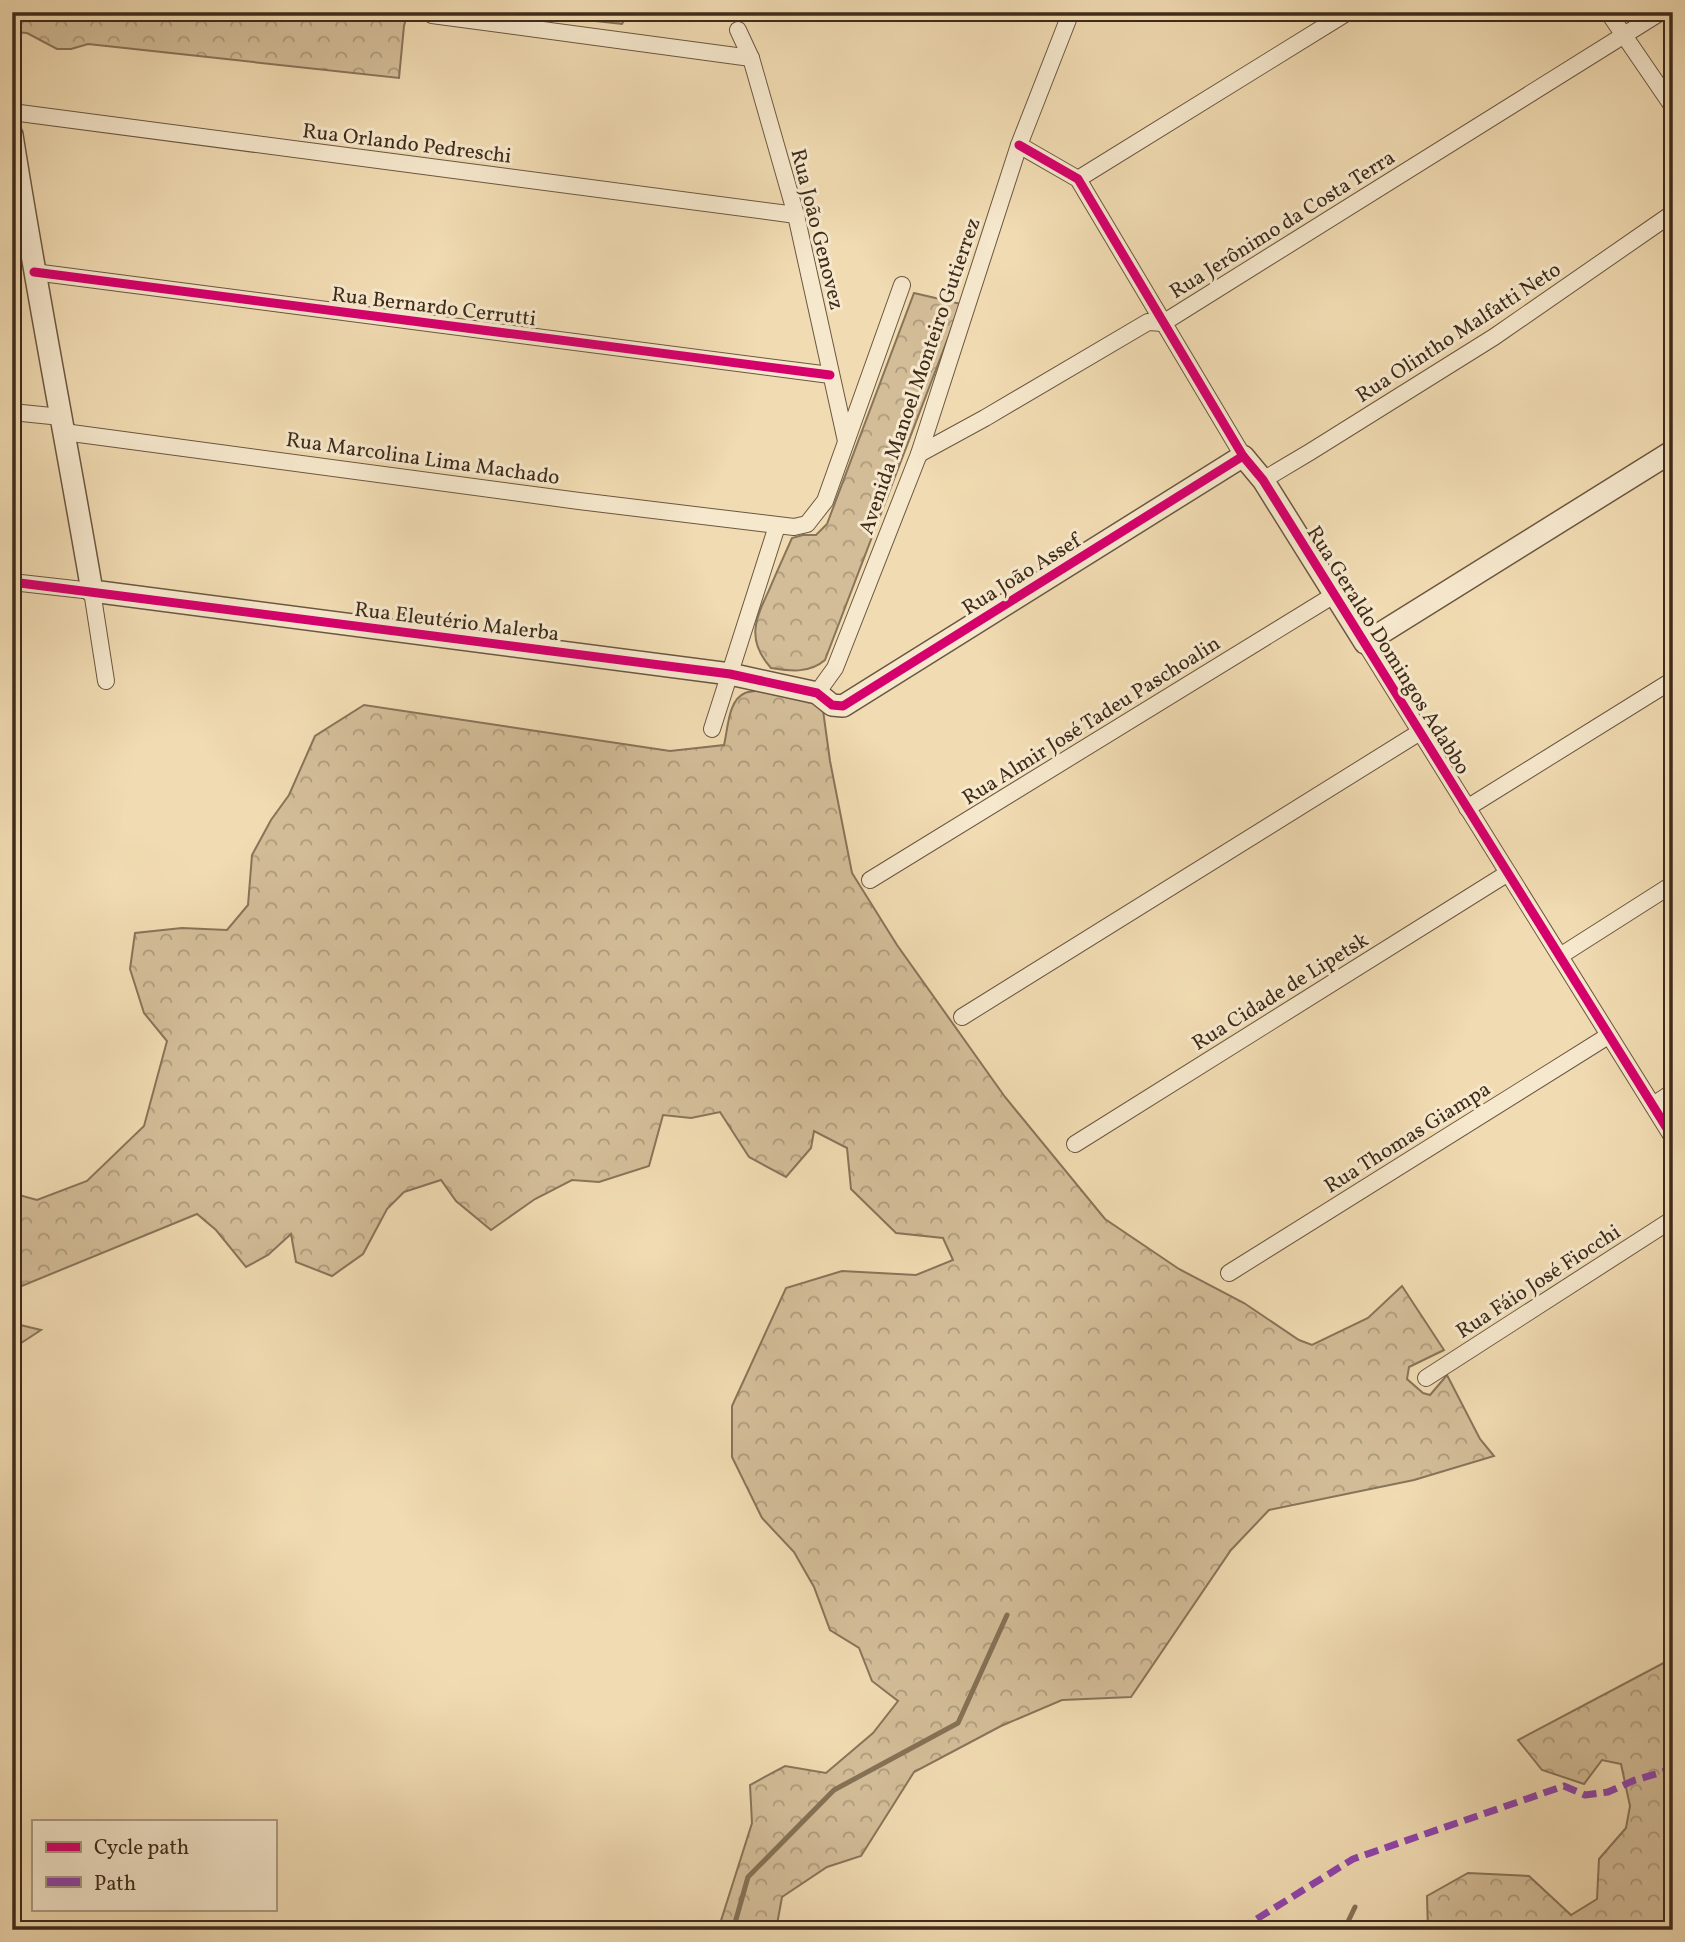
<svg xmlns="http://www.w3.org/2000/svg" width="1685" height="1942" viewBox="0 0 1685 1942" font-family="Vollkorn,serif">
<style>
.forest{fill:url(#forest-crowns);stroke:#887459;stroke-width:2}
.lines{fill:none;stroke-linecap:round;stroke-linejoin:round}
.stream{stroke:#857156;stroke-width:5}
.minor-casing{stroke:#6b5740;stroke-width:18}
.tertiary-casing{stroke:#6b5740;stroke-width:24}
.minor{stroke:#f6e8cd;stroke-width:16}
.tertiary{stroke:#f6e8cd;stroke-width:21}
.quiet{stroke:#8e44ad;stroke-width:7;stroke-dasharray:14 7;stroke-linecap:butt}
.cycleway-casing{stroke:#f6e8cd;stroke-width:13}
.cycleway{stroke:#d6006c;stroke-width:9}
.labels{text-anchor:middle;stroke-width:6;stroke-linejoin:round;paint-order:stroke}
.street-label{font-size:21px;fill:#3e2b1a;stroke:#f6e8cd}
</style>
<defs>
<pattern id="forest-crowns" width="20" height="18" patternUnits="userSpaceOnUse" patternTransform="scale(1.75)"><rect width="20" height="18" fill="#d3bd98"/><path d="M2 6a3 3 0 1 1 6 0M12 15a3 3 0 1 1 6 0" fill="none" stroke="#ad9a7b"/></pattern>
</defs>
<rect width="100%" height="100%" fill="#f1dbb2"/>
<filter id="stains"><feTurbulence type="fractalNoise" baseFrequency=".00286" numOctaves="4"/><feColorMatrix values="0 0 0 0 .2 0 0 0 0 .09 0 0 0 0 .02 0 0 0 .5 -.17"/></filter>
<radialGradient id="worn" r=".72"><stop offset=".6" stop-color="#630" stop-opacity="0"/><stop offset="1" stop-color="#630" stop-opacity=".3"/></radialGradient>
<g class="forest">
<polygon points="12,12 408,12 404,26 399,78 88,44 71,49 57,49 27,33 12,32"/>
<polygon points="514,12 629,12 622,24"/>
<path d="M 914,293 L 961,304 L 825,660 C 809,674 789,671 771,668 C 745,639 756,618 770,588 C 777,571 785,554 792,538 L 803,535 L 816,535 L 827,524 Z"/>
<path d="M 763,690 L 812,701 L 823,710 L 830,761 L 852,873 L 897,945 L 1005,1097 L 1105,1219 L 1179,1269 L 1244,1303 L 1299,1340 L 1312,1345 L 1368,1318 L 1402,1286 L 1444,1350 L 1409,1367 L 1407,1379 L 1423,1393 L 1430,1395 L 1447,1375 L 1480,1439 L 1494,1456 L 1414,1480 L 1269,1510 L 1231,1550 L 1131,1697 L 1062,1700 L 1001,1726 L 914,1772 L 861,1856 L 827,1867 L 782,1897 L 776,1930 L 718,1930 L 752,1823 L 750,1785 L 785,1766 L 826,1773 L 873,1733 L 898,1701 L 872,1681 L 859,1648 L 830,1630 L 814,1587 L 794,1552 L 762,1518 L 732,1457 L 732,1406 L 786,1288 L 842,1271 L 916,1275 L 953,1260 L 943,1238 L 896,1233 L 851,1189 L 847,1148 L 814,1131 L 811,1148 L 786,1177 L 749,1157 L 720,1112 L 691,1118 L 663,1115 L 649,1166 L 599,1182 L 572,1180 L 535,1199 L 491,1230 L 456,1201 L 441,1180 L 404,1192 L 387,1209 L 363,1254 L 332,1276 L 296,1262 L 291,1234 L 268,1255 L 246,1267 L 216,1230 L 197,1214 L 12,1290 L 12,1193 L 37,1200 L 87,1181 L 144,1126 L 167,1041 L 144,1013 L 130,969 L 135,933 L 182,928 L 227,930 L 248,905 L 252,855 L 271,820 L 289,795 L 315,736 L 364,705 L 670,751 L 724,745 C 728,729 728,700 745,693 C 751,691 757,691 763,690 Z"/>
<polygon points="12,1323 41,1330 12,1349"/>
<polygon points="1673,1658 1673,1930 1428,1930 1427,1896 1468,1873 1529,1876 1571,1915 1597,1899 1599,1859 1626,1828 1630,1806 1621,1764 1602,1760 1584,1784 1542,1770 1518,1740"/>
</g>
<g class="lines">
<g class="stream">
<polyline points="733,1930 748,1877 834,1790 958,1723 1007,1615"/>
<polyline points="1344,1930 1355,1907"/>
</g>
<defs>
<g id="minor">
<polyline points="1608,12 1673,107"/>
<polyline points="432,15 751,58"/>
<polyline points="738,30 751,58 796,215 846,441"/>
<polyline points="12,112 796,215"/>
<polyline points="1019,145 1078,179 1243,456"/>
<polyline points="1078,179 1348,12"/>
<polyline points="12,242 29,244"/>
<polyline points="34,272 830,375"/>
<polyline points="12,412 61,417"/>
<polyline points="64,432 579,501 794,527 807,524 825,501 902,285"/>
<polyline points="919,454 985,418 1148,322 1163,323 1661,12"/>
<polyline points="1263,480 1310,452 1494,337 1673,213"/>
<polyline points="12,582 92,591 106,681"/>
<polyline points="1365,643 1673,1138"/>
<polyline points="817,693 835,668 919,454 1019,145 1071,12"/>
<polyline points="712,729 777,526"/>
<polyline points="1467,808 1673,680"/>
<polyline points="870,880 1334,595"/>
<polyline points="1560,956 1673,884"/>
<polyline points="962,1017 1420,732"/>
<polyline points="1653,1105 1673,1092"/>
<polyline points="1075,1144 1508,873"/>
<polyline points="1229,1273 1608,1036"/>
<polyline points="1426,1378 1673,1219"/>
</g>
<path id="tertiary" d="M 12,135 C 36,288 66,439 92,591 L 730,674 L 817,693 L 832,705 L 843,706 L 1243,456 L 1263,480 L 1365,643 L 1673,451"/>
</defs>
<use href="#minor" class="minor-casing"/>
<use href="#tertiary" class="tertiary-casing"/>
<use href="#minor" class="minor"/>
<use href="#tertiary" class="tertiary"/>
<polyline class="quiet" points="1239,1930 1353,1859 1564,1786 1585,1795 1608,1792 1635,1780 1673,1769"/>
<defs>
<g id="cycleway">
<polyline points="1019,145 1078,179 1243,456 1263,480 1673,1138"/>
<polyline points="34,272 830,375"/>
<polyline points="12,582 730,674 817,693 832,705 843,706 1243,456"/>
</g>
</defs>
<use href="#cycleway" class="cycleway-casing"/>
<use href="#cycleway" class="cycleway"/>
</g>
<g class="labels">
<g class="street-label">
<text transform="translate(407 143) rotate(7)" y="7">Rua Orlando Pedreschi</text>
<text transform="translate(1282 224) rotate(-32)" y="7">Rua Jerônimo da Costa Terra</text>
<text transform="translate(818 229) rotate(76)" y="7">Rua João Genovez</text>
<text transform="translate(434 306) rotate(7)" y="7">Rua Bernardo Cerrutti</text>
<text transform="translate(1458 332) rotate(-33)" y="7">Rua Olintho Malfatti Neto</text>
<text transform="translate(919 376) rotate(-71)" y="7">Avenida Manoel Monteiro Gutierrez</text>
<text transform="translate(423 458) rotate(8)" y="7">Rua Marcolina Lima Machado</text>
<text transform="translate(1021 574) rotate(-32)" y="7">Rua João Assef</text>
<text transform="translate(457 621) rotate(7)" y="7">Rua Eleutério Malerba</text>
<text transform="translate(1389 650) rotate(58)" y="7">Rua Geraldo Domingos Adabbo</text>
<text transform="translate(1091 720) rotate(-32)" y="7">Rua Almir José Tadeu Paschoalin</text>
<text transform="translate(1280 991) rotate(-32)" y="7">Rua Cidade de Lipetsk</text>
<text transform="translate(1407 1137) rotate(-32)" y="7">Rua Thomas Giampa</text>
<text transform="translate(1538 1281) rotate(-33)" y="7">Rua Fáio José Fiocchi</text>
</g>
</g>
<rect width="1685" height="1942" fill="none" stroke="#f1dbb2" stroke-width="42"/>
<rect x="14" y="14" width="1657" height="1914" fill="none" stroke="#3e2b1a" stroke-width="3.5"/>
<rect x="21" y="21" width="1643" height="1900" fill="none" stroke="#3e2b1a" stroke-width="2"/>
<rect x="32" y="1820" width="245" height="91" fill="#f6e8cd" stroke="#ac9c85" stroke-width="2"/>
<rect x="46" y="1842" width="35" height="10" fill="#d6006c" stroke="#ac9c85" stroke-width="2"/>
<text x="94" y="1854" font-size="21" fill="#3e2b1a">Cycle path</text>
<rect x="46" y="1877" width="35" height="10" fill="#8e44ad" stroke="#ac9c85" stroke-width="2"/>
<text x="94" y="1890" font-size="21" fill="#3e2b1a">Path</text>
<rect width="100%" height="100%" filter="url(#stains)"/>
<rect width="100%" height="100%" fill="url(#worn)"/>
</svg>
